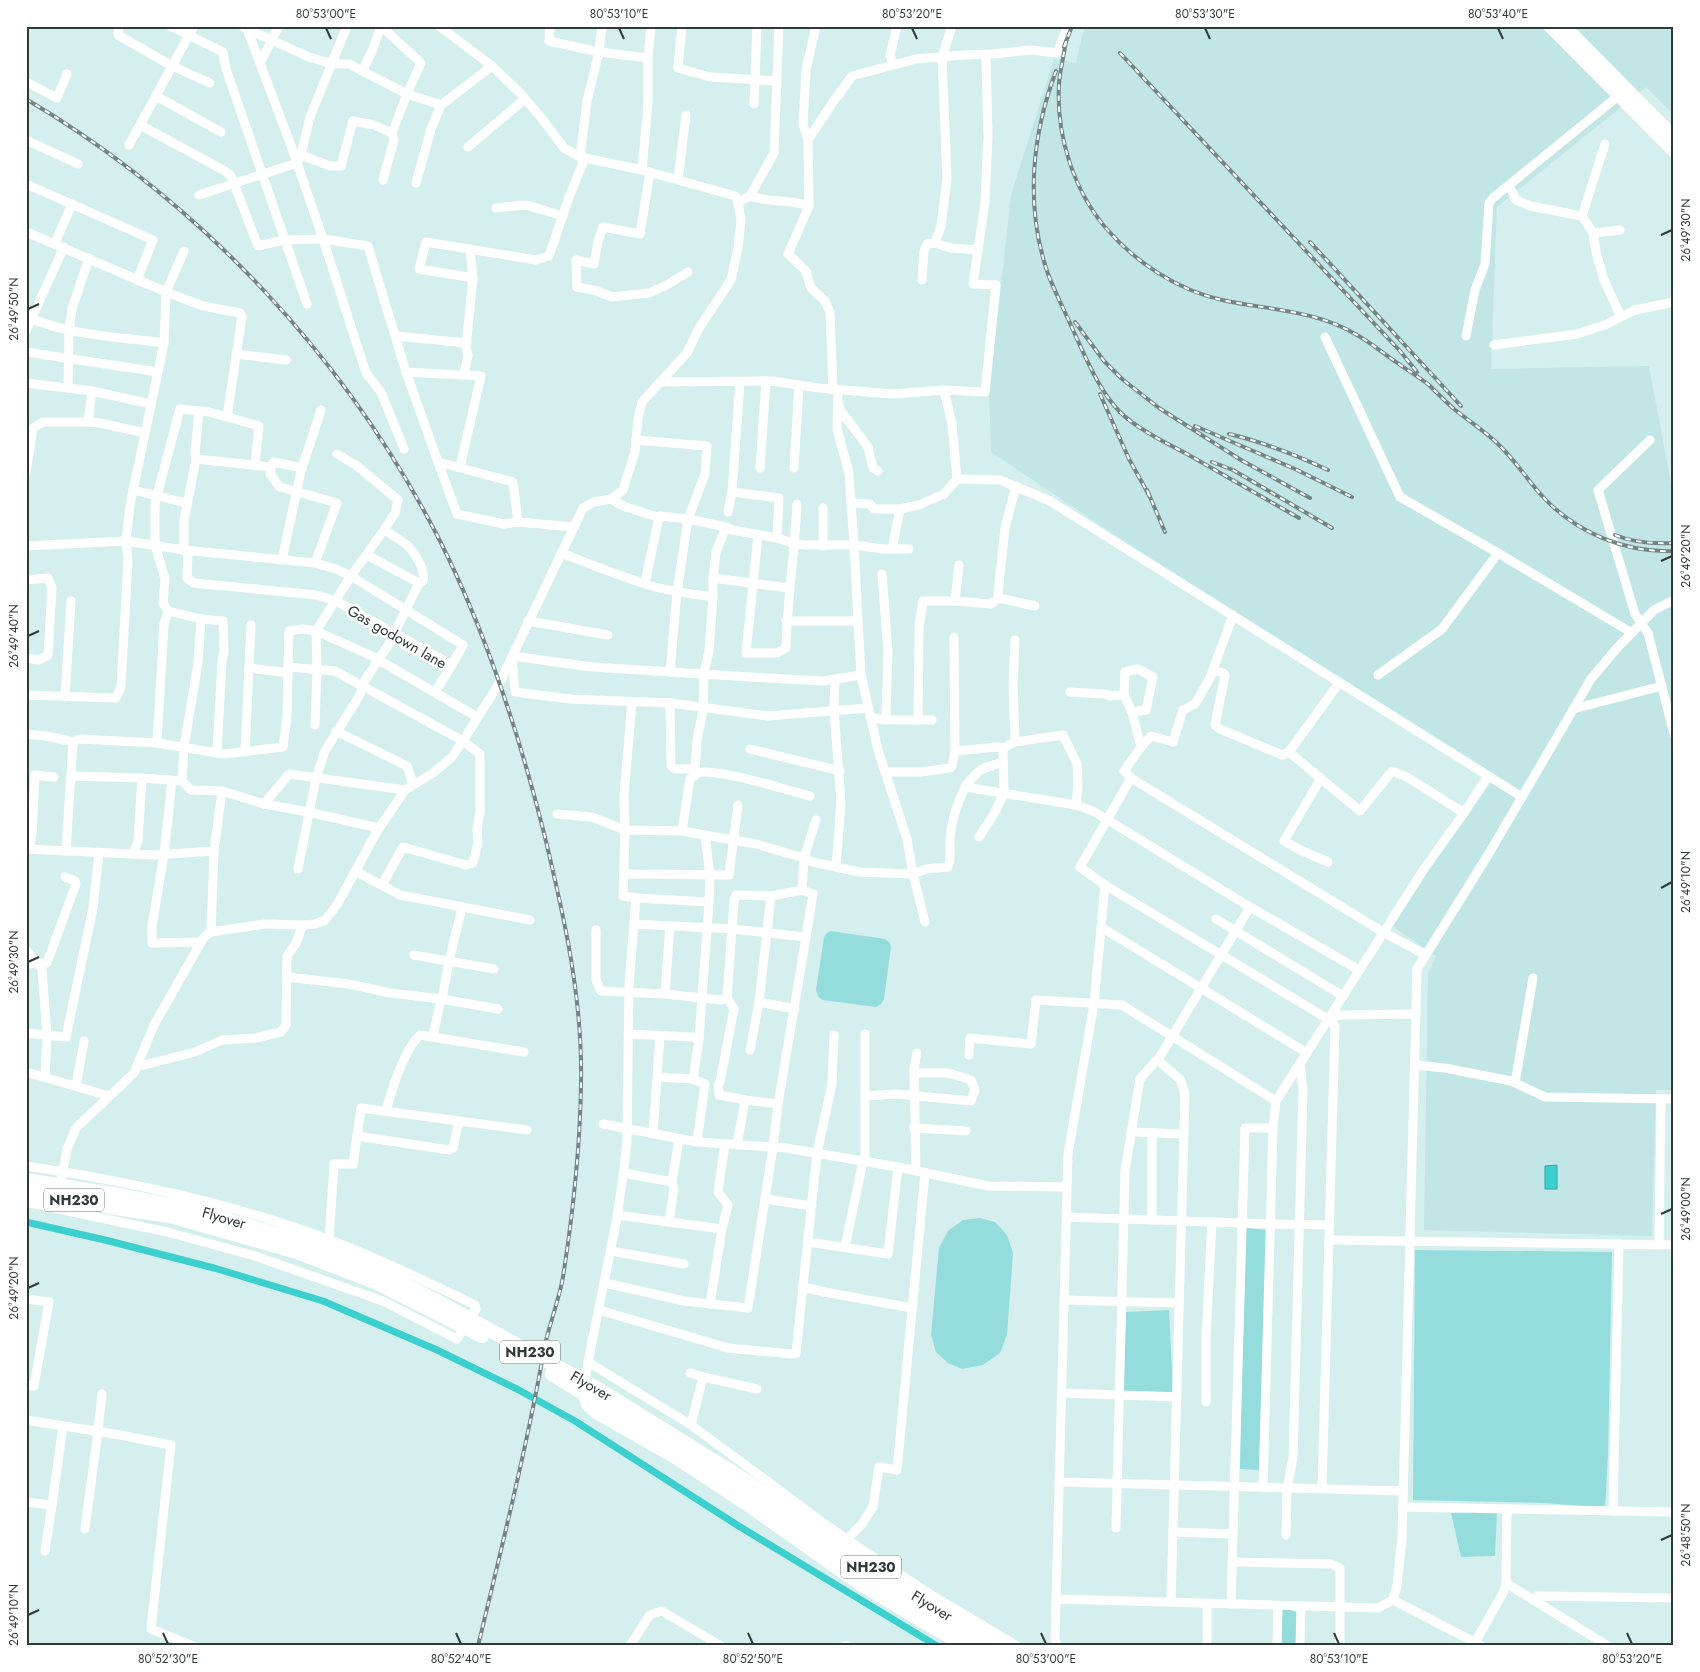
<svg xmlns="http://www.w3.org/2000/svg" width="1700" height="1672" viewBox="0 0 1700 1672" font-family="Jost,sans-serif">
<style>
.built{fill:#c1e6e5}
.green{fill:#94dddc}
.water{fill:#3bcfce;stroke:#37a2a2}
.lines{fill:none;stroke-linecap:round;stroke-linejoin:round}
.canal{stroke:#3bcfce;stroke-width:7}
.minor{stroke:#fff;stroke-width:9}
.major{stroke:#fff;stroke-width:11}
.highway{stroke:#fff;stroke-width:14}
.rail-casing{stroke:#728484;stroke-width:4}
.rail{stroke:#fff;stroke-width:2;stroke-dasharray:5.5;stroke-linecap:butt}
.ticks{fill:none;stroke:#2f3a3a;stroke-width:2}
.labels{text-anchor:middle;stroke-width:5;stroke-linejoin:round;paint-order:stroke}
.shield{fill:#fff;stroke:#6d7575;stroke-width:1}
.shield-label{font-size:14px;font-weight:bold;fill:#2f3a3a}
.street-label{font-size:15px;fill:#2f3a3a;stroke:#fff}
.neatline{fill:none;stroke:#2f3a3a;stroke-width:2}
.ticks-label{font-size:12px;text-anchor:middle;fill:#2f3a3a}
</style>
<rect width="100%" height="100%" fill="#d5efef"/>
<polygon class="built" points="1085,26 1674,26 1674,115 1646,87 1497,207 1491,369 1649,366 1674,500 1674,1090 1656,1090 1652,1236 1424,1230 1428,974 1436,956 1385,921 1497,776 1124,541 991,452 989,393 1011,195 1054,59 1076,63 1079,49"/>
<g class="green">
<polygon points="831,931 885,939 890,943 891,947 884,999 881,1004 876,1007 822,1000 818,996 816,990 824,937 827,933"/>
<polygon points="980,1218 995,1222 1007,1235 1013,1253 1007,1335 1000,1353 983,1365 962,1369 948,1363 936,1352 931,1335 939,1248 948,1231 963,1220"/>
<polygon points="1245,1228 1267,1230 1259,1470 1240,1469"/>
<polygon points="1415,1250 1612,1252 1608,1454 1605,1508 1545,1503 1413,1500"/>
<polygon points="1169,1310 1173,1392 1123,1391 1126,1312"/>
<polygon points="1497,1511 1495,1556 1461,1557 1451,1513"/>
<polygon points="1281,1608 1297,1612 1296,1646 1280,1646"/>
</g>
<polygon class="water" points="1557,1165 1557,1189 1545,1189 1545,1166"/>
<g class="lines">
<polyline class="canal" points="26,1222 105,1240 214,1268 323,1301 437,1350 517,1389 575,1421 737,1525 937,1646"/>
<g class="minor">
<polyline points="119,26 118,35 172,66 210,83"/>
<polyline points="170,26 223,52 226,69 307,304"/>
<polyline points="242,26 247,29 292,148 323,239 368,246 406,372 438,462 513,482 518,522 574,527"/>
<polyline points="249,26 247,29 309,57 332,64 349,64 407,94 441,105 492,66"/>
<polyline points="550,26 549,41 599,52 602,26"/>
<polyline points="682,26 678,68 710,77 776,81"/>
<polyline points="816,26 806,70 803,124 808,140 833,102 852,76 916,59 963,55 993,54 1031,50 1057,53 1068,26"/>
<polyline points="1547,26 1674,154"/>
<polyline points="1567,26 1674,134"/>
<polyline points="260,63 279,26"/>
<polyline points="894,65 890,56 897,26"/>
<polyline points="363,70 372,51 381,26"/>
<polyline points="26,82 57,98 67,74"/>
<polyline points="156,96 221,132"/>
<polyline points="754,104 757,26"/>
<polyline points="140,125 225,171 231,176 258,246 284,240 323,239 366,373 381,392 404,449"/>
<polyline points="26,140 78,164"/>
<polyline points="808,140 809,206 788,254 806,271 811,288 825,301 830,312 833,389"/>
<polyline points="129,145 194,26"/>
<polyline points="468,147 525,99"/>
<polyline points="295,155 301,155 310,117 347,26"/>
<polyline points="580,157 587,101 599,52 648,58"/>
<polyline points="642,170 648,103 648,58 651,26"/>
<polyline points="650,172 640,234 603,227 598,241 594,264 576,260 577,287 597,291 612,297 649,293 667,285 688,272"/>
<polyline points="383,180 394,140 392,133"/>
<polyline points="678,180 686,115"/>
<polyline points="416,183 431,129 441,105"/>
<polyline points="26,184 153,240 137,280"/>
<polyline points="1509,185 1516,200 1530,206 1582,216 1593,233 1596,252 1604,280 1621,317"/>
<polyline points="199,195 297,163 301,155 330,166 341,166 353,121 374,125 392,133 407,94 421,63 381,26"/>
<path d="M 750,196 C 769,203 790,199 809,206"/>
<polyline points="738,202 750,196 774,153 779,26"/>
<polyline points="496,208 526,205 563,216"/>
<polyline points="1582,216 1605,144"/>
<polyline points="26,232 166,292 164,343 130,505 126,541 128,560 121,687 116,698 26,695"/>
<polyline points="1593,233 1620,230"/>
<polyline points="55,243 72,204"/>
<polyline points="935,243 941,226 947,179 942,57 952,26"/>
<polyline points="184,251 166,292 203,306 240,313 242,316 227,417"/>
<polyline points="473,278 419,269 426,242 536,260 549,256 569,197 585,158"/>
<polyline points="922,280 924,251 927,244 935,243 951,248 978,250"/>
<path d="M 30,318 C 72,336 120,337 164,343"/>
<polyline points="26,331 64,247"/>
<polyline points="395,336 467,343"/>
<polyline points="1466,336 1475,290 1485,264 1489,203 1493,198 1617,97"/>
<polyline points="1325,337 1400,497 1498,553 1632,633"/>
<polyline points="1494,345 1577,334 1605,325 1635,310 1674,302"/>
<polyline points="26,352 158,372"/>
<polyline points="236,354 286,360"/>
<polyline points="406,372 481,376 460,467"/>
<polyline points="464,374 468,355 466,347 473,278 470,250"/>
<polyline points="660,382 772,381 819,388 893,394 944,390 985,392 996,285 973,284 985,202 988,137 986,55"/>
<polyline points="26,383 92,391 151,404"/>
<polyline points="68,388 69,330 72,309 89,258"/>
<polyline points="944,390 952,424 957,479 1000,480 1050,501 1522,797"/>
<polyline points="839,405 841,411 868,447 873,468 878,471"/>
<polyline points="199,411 195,453 196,459 271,467"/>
<polyline points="88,422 92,391"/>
<polyline points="636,440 707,446 705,474 688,519 726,527 732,530 777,538 795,544 806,545 854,545 849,473 837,429 838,390"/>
<polyline points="1650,440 1598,490 1635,614 1648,633 1674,734"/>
<polyline points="337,454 357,466 398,500 395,513 384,530 351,576 316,631 372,656 477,717"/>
<polyline points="196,459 184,521 184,550 188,553 187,578 194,583 317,595 336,601 452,665 435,692"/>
<polyline points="438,462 457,514 504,524 518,522"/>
<path d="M 302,468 L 274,462 L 271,467 L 270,474 C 274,477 275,483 280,487 L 337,503 L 315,563"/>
<polyline points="760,468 766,381"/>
<polyline points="794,468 799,385"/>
<polyline points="26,473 33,428 43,422 88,422 100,423 145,433"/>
<polyline points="1016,486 1005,528 998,594 999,598 1035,606"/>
<polyline points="133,490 186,503"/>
<polyline points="732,492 779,498 777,538"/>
<polyline points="611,499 623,506 660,518"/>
<polyline points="851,503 870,504 874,509 900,509"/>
<polyline points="728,512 732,492 740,382"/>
<path d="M 758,535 L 746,653 L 777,653 L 786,648 C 787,600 795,552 797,504"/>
<polyline points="26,546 126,541 184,550 315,563 336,569 351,576 463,645 452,665"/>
<polyline points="823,546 823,508"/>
<polyline points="892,549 900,509 919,505 944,494 957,479"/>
<path d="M 561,553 C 592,565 622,577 652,586 C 672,592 693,594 713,597"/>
<polyline points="367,555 419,583"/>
<polyline points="282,560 301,471 321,410"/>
<polyline points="882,574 888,652 886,714"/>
<polyline points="713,578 789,588"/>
<polyline points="26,580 48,578 52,588 48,655 39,660 26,658"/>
<polyline points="645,583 658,522 660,516 688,519 677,592 670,672"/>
<polyline points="955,601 959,565"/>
<polyline points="528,621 608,635"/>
<polyline points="786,621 858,621"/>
<polyline points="288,667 289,631 302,629 316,631 317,669 315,725"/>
<polyline points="249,668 288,673"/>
<polyline points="1213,670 1223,673 1225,675 1215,725 1220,729 1282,755 1289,752"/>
<polyline points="861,675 824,681 750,677 592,667 512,656 515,692 570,699 670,703 768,716 868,708"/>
<polyline points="1378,675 1442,629 1498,553"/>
<polyline points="835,679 834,710 841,803 836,867"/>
<polyline points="1339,683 1289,752 1360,811 1392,771 1407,777 1464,813 1488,776"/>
<polyline points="1070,692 1105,694 1110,696 1124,695"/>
<polyline points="65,697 71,601"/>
<polyline points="632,702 624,795 625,830 623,896 636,898 634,924"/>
<polyline points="670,703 671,765 675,769 695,769 697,740 703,710 704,674 709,651 713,597 713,578 716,552 726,527"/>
<polyline points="1573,709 1662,686"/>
<polyline points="1132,712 1146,710 1153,677 1138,669 1125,672 1124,695 1132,712 1141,747 1124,771 1131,778 1383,932 1426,955"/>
<polyline points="870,717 884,720 932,720"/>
<polyline points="918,720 919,627 923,601 955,601 991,604 999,598"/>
<polyline points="336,731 407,766 413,784"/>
<polyline points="26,734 46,736 73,742 79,739 157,743 224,754 283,747 287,717 288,667 335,671 463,741 480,754 480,812 477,829 478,843 473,863 466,865 403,847 382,885"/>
<polyline points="1015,742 1013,684 1015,640"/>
<polyline points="157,743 164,624 168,611"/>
<polyline points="1141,747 1151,736 1173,742 1183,710 1195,704 1210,678 1233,615"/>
<polyline points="750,749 840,771"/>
<polyline points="955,751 997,747 1003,748 1015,742 1063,735 1077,764 1078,786 1076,805"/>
<polyline points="245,752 251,625"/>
<polyline points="217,753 222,661 224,651 223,621 201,619 168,611 163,603 165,579 155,545 155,503 180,409 209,412 259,426 255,465"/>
<polyline points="885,772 920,772 950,768 952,766 955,751 954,637"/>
<polyline points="71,776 142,778 182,781 191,790 222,791"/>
<polyline points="1131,778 1080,867 1105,885 1328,1019 1335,1026 1322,1489"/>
<polyline points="1321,778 1284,841 1300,850 1328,862"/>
<polyline points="172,781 164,854 152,926 152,943 200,942"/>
<polyline points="182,781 184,747 198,663 201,619"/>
<path d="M 965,787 C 979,769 980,768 1002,763"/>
<polyline points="264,804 308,812 379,828"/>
<polyline points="557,814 592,817 625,830 682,831 756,844 804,858 813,862 859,872 913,874 907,839 878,750 861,675 854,545 883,549 909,549"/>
<polyline points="816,820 804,858 802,890 813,894 806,937 733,929 634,924 629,985 627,1141 624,1168 617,1218 588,1362 583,1398 586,1406 595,1414 674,1459 747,1507 859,1586 960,1646"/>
<path d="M 682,831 L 690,779 C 694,775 698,772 704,772 C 735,773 779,788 810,796"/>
<polyline points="979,837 994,814 1004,793 1003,748"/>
<polyline points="29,848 32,834 35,775 54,777"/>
<polyline points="26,849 155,855 214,851 222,791 264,804 289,774 405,790"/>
<polyline points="66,851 73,742"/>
<polyline points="133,854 138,841 142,778"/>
<path d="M 298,869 L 316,778 L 325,751 L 358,698 L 362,690 L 361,686 L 389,644 L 419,583 L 423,581 C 426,571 415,553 408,546 C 401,540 392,535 384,530"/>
<polyline points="355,871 400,895 530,920"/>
<polyline points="624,874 729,875 738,805"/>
<polyline points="636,898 709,902"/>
<polyline points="1216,919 1343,996"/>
<path d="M 925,922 L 913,874 L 926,869 L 948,867 C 952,859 949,849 950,840 C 951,821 957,804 965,787 L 1076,805 L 1093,811 L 1250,907 L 1359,970"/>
<polyline points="1101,927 1307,1053"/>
<polyline points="596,930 596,980 601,991 665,994 721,1000 727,998"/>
<polyline points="211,932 214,851"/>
<polyline points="26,950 42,969 47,1036 45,1077"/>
<polyline points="414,955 494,969"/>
<polyline points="26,964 47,963 76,884 75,881 65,877"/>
<polyline points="287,977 349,984 390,993 442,999 498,1009"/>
<polyline points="665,994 670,926"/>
<polyline points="442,999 449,961 461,912"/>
<polyline points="759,1002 795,1009"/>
<polyline points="1328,1019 1340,1015 1416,1014"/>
<polyline points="26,1033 66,1037 93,908 99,853"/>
<polyline points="628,1034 692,1037 699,1039"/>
<polyline points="433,1036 441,999"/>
<polyline points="750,1050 759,1002 771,896"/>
<polyline points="969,1055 970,1038 1031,1044 1036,1000 1122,1005 1276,1101"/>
<polyline points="1157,1060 1180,1079 1185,1094 1171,1602"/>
<polyline points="1415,1065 1445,1068 1511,1081 1545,1097 1674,1099"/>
<polyline points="136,1067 195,1052 222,1040 256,1038 281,1032 286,1025 287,956 295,945 303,925"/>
<polyline points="26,1072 109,1096"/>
<polyline points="658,1077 693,1079 705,1084 697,1142"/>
<polyline points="693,1079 699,1039 709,902 710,876 705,835"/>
<polyline points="1515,1083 1533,978"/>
<polyline points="76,1086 84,1041"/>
<polyline points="866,1096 896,1094 971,1101 975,1090 971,1080 948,1073 915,1073"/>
<polyline points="778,1104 745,1100 719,1095 718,1086 720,1082 734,1009 727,998 734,901 736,895 771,896 802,890"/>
<path d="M 386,1111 C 392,1089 404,1050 420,1035 L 524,1052"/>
<polyline points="603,1124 697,1142 786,1148 898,1167 988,1186 1067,1187"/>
<polyline points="914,1128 966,1131"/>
<polyline points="1131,1132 1184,1134"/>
<polyline points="1152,1133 1152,1220"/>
<polyline points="653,1134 660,1036"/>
<polyline points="357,1136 449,1150 453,1148 459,1121"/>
<polyline points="737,1145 745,1100"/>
<path d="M 26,1166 C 134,1182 242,1205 343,1245 C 388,1263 432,1284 475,1305 L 476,1309 L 457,1339 L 383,1301 L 255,1256 L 167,1232 L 26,1202"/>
<polyline points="916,1171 914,1068 917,1053"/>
<polyline points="624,1173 672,1182"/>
<polyline points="60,1187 67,1149 76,1128 134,1073 154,1025 204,937 211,932 265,924 303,925 315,924 325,920 337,905 376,833 405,790 433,773 451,758 463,741 500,682 583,508 594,502 611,499 623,490 635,452 638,418 642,402 687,353 699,328 731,280 738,248 741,221 738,202 735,196 642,170 580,157 564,148 543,120 521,94 492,66 439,26"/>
<polyline points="765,1199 812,1206"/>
<polyline points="617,1215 722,1229 710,1304"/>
<polyline points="1066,1217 1270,1224 1330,1225"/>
<polyline points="669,1222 674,1189 672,1182 679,1139"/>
<polyline points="722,1229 728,1205 718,1192 725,1144"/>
<polyline points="329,1240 334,1164 353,1164 361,1108 527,1130"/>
<polyline points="1329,1240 1674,1245"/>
<polyline points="808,1242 888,1254 898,1167"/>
<polyline points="1659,1245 1661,1099"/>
<polyline points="845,1247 863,1161 865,1156 865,1034"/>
<polyline points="611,1251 684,1264"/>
<polyline points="605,1283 684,1301 748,1308 773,1147 778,1104 806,937"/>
<polyline points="803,1287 824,1292 912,1308"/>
<polyline points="26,1299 49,1302 34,1386 26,1385"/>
<polyline points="1064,1300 1179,1303"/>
<polyline points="599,1310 728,1348 791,1354 796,1353 817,1153 832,1084 834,1035"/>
<polyline points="588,1362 691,1425 825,1524 864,1551 930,1594 1017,1646"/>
<polyline points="690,1373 703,1377 691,1425"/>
<polyline points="703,1377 757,1389"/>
<polyline points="1062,1393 1177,1397"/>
<polyline points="1206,1402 1206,1336 1212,1222"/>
<polyline points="26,1420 120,1435 171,1445 151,1629 193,1646"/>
<polyline points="1060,1482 1403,1491"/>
<polyline points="1263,1487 1273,1128 1276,1101 1424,869 1464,813"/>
<polyline points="26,1502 52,1505 45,1551"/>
<polyline points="52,1505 63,1426"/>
<polyline points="1403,1507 1674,1512"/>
<polyline points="1613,1511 1619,1244"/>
<polyline points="1116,1528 1125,1171 1140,1079 1161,1055 1250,907"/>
<polyline points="85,1529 98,1431 102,1394"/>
<polyline points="1173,1532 1233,1534"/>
<polyline points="1286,1535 1287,1488 1293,1458 1303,1090 1300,1063"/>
<polyline points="848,1538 862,1524 873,1507 879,1467 897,1470 925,1173"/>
<polyline points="1232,1562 1331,1564 1340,1568 1340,1646"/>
<polyline points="1506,1583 1608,1646"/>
<polyline points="1056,1599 1378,1608 1393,1600 1482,1646"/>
<polyline points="1393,1600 1397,1585 1402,1539 1417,969 1488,855 1591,679 1617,648 1654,610 1674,600"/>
<polyline points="1535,1600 1537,1596 1674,1598"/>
<polyline points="1231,1604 1245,1128 1273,1128"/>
<polyline points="630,1646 649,1616 652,1614 662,1611 721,1646"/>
<polyline points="845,1646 847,1646"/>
<polyline points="1057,1646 1055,1639 1068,1154 1094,1004 1105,885"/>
<polyline points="1207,1646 1207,1603"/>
<polyline points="1277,1646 1278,1606"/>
<polyline points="1300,1646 1301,1607"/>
<polyline points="1473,1646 1504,1591 1506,1583 1507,1509"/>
</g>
<polyline class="major" points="1556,26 1674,145"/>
<g class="highway">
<polyline points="26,1180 125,1196 187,1208 302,1241 382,1273 435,1300 598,1389 748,1482 914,1596 998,1646"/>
<polyline points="26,1191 122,1209 170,1216 297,1252 377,1283 482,1336"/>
<polyline points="552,1374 742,1492 909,1606 976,1646"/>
</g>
<defs>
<g id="rail">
<path d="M 1066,41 C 1064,55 1060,70 1059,84 C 1056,134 1073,189 1105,227 C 1135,262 1177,290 1222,300 C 1268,310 1316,310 1357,335 C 1371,343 1383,353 1396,362 C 1407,370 1419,377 1429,385 C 1437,393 1445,401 1454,409 C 1470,422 1488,433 1502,448 C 1517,463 1529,482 1544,498 C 1577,533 1626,553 1674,551"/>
<polyline points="1064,47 1072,26"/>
<polyline points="1120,53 1400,351 1417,372"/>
<path d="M 1056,71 C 1032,135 1025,205 1047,271 C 1054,291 1065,311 1073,330 C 1085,356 1099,391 1120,412 C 1136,428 1166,443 1187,454 C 1224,475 1262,497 1299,518"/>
<path d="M 26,99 C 202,203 349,361 441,543 C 487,635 519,734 544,833 C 564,916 583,999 581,1085 C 580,1149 573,1213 563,1277 C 559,1300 550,1322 545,1345 C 527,1446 502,1546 478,1646"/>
<polyline points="1310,242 1461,406"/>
<polyline points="1075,322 1104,361 1122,379 1159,408 1241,460 1310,498"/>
<polyline points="1100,394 1129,459 1150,497"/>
<polyline points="1195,426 1295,469 1352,497"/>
<path d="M 1229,434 C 1263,442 1296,455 1328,470"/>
<polyline points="1212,462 1233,470 1332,528"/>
<polyline points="1147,490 1165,532"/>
<path d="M 1615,535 C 1632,542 1655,544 1674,543"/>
</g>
</defs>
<use href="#rail" class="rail-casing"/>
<use href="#rail" class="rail"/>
</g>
<path class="ticks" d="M 326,28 L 331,39M 619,28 L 624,39M 912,28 L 917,39M 1205,28 L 1210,39M 1498,28 L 1503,39M 1661,235 L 1672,230M 28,309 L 39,304M 1661,561 L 1672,556M 28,636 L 39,631M 1661,888 L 1672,882M 28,962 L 39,957M 1661,1214 L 1672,1209M 28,1288 L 39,1283M 1661,1540 L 1672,1535M 28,1615 L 39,1610M 163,1633 L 168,1644M 456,1633 L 461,1644M 748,1633 L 753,1644M 1041,1633 L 1046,1644M 1334,1633 L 1339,1644M 1627,1633 L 1632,1644"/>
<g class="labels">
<g class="shield">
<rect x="44" y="1188.5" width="60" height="23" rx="4"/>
<rect x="500" y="1340.5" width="60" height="23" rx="4"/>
<rect x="841" y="1555.5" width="60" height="23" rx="4"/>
</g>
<g class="shield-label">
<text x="74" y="1205">NH230</text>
<text x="530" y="1357">NH230</text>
<text x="871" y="1572">NH230</text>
</g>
<g class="street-label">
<text transform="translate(397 637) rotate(30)" y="5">Gas godown lane</text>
<text transform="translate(224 1218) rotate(16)" y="5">Flyover</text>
<text transform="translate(591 1386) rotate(30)" y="5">Flyover</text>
<text transform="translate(932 1606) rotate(31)" y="5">Flyover</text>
</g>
</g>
<rect width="1700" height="1672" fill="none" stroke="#ffffff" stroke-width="55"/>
<rect x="28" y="28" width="1644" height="1616" class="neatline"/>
<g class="ticks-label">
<text x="326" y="18">80°53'00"E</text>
<text x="619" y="18">80°53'10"E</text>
<text x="912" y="18">80°53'20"E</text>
<text x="1205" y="18">80°53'30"E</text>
<text x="1498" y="18">80°53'40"E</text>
<text transform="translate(1686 230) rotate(-90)" y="4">26°49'30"N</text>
<text transform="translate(14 309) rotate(-90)" y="4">26°49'50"N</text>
<text transform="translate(1686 556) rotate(-90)" y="4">26°49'20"N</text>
<text transform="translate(14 636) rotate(-90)" y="4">26°49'40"N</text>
<text transform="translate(1686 882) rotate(-90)" y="4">26°49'10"N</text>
<text transform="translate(14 962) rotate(-90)" y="4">26°49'30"N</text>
<text transform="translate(1686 1209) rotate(-90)" y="4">26°49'00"N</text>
<text transform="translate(14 1288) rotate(-90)" y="4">26°49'20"N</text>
<text transform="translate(1686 1535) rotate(-90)" y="4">26°48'50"N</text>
<text transform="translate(14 1615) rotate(-90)" y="4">26°49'10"N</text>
<text x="168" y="1663">80°52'30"E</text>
<text x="461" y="1663">80°52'40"E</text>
<text x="753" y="1663">80°52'50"E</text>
<text x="1046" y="1663">80°53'00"E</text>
<text x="1339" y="1663">80°53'10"E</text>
<text x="1632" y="1663">80°53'20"E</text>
</g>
</svg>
